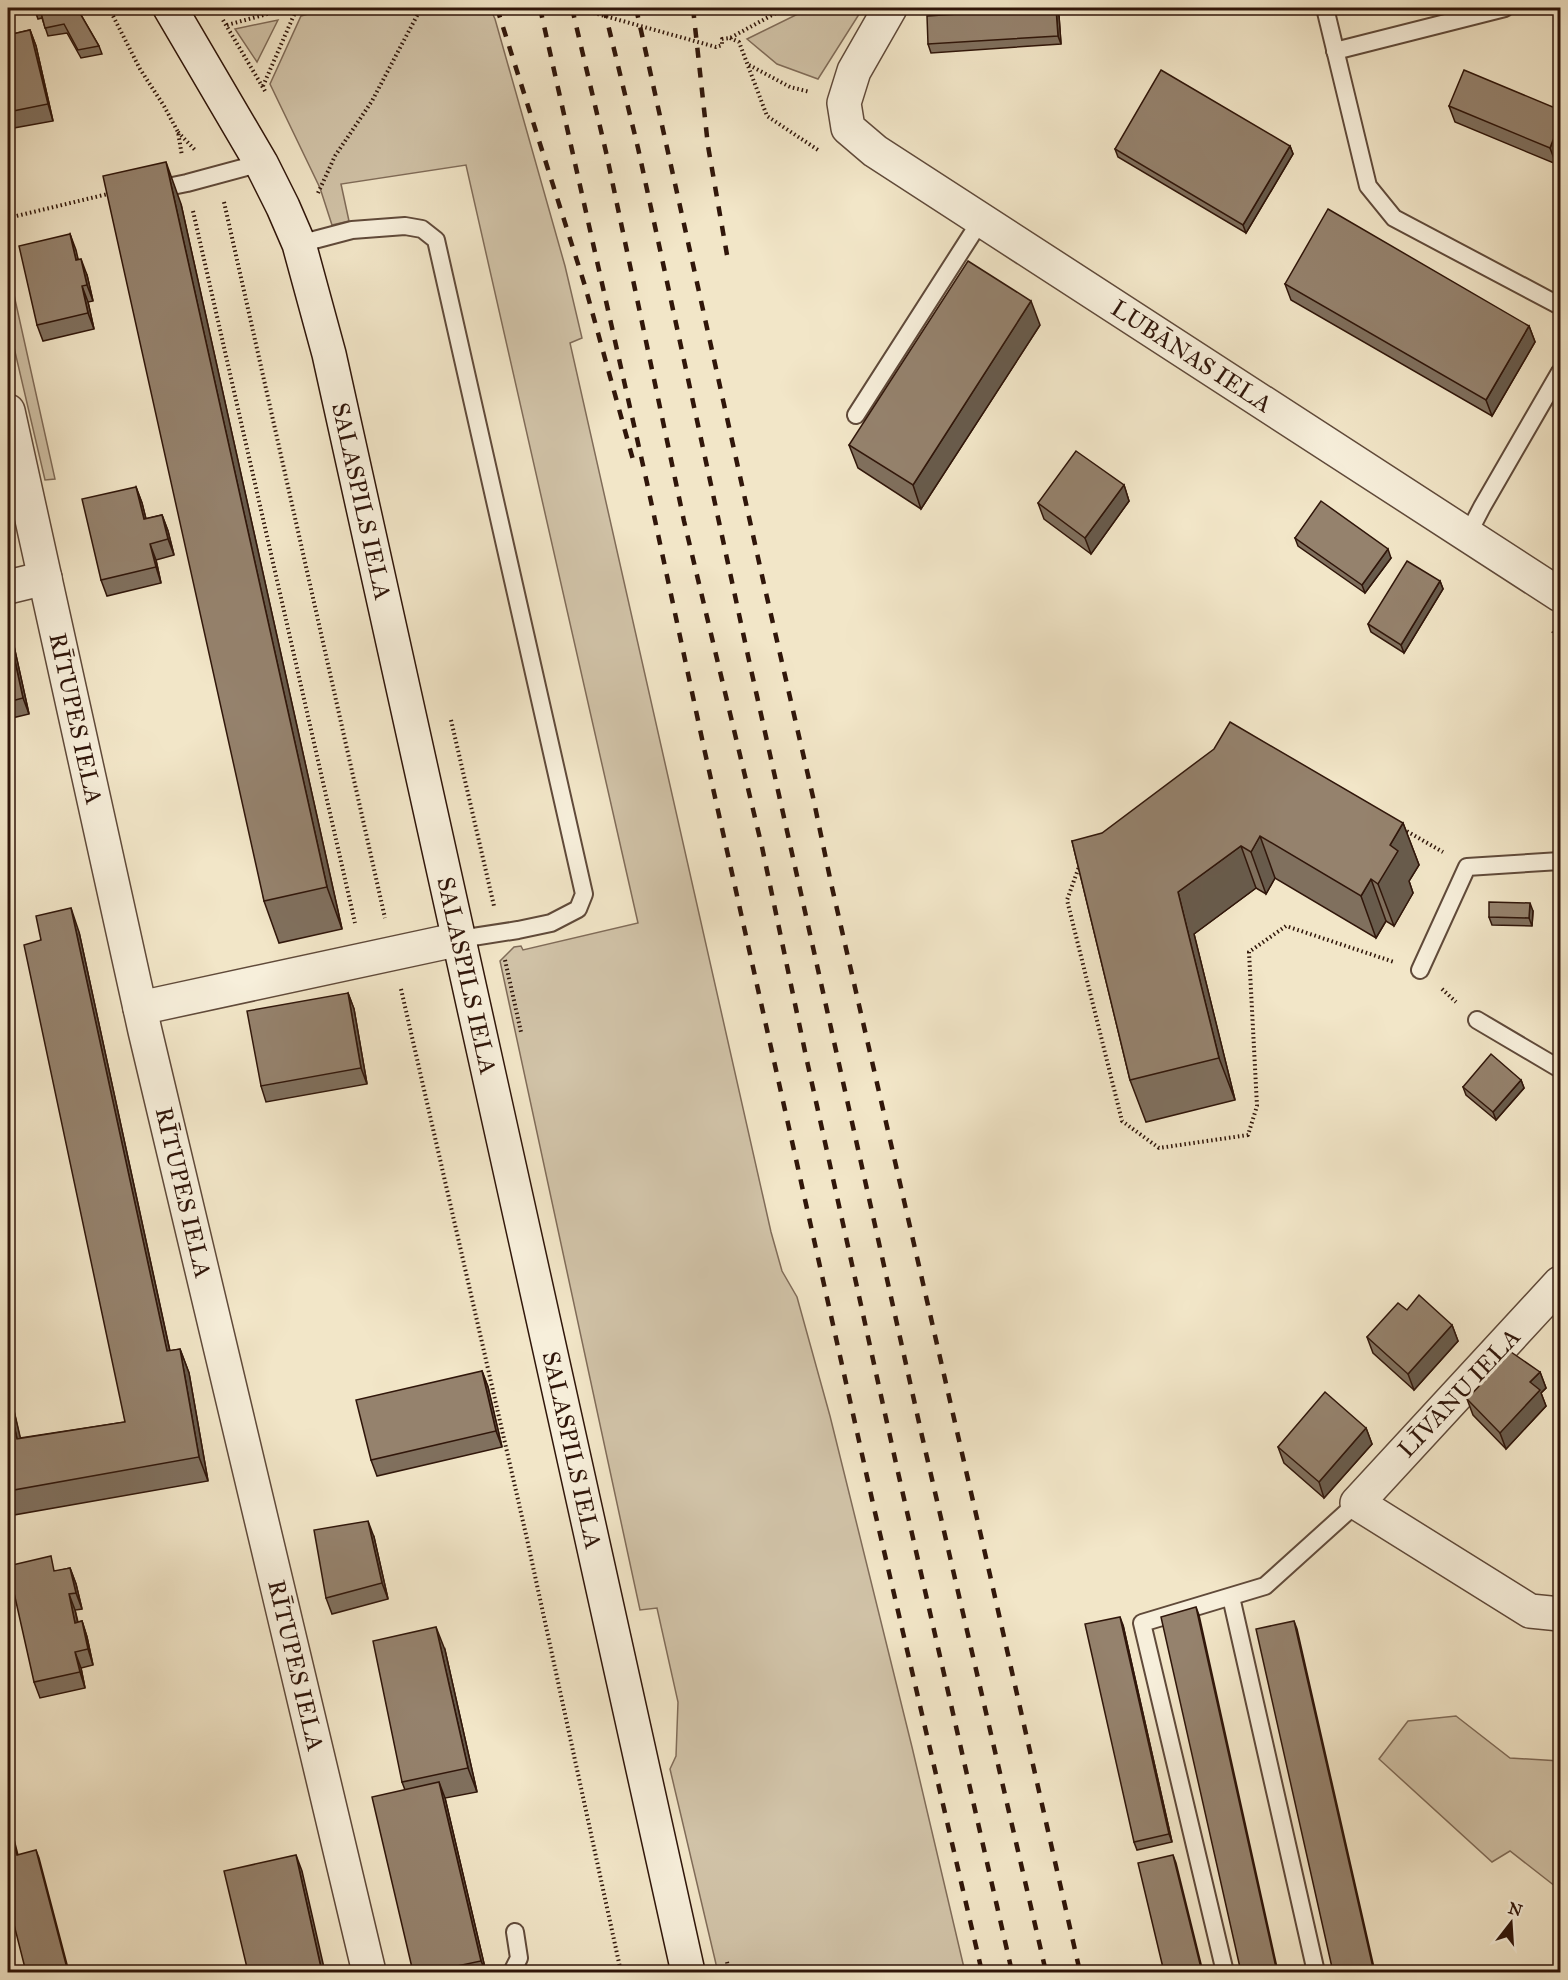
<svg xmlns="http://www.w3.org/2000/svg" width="1568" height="1980" viewBox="0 0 1568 1980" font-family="'IM FELL Great Primer',serif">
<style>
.green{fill:#d1c3a8;stroke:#806c59;stroke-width:1.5}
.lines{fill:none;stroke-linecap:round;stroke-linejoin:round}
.lane-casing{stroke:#604a3a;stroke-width:20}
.street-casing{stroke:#604a3a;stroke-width:36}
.secondary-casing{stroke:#30160a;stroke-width:36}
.path{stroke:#30160a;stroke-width:4;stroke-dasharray:1.5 3;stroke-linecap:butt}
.lane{stroke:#f7efdb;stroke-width:16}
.street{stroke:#f7efdb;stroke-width:33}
.secondary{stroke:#f7efdb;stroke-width:33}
.rail{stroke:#30160a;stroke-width:4.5;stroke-dasharray:10 10;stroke-linecap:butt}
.wall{fill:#80705e;stroke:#30160a;stroke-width:1.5}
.shaded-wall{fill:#685b4c;stroke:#30160a;stroke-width:1.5}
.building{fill:#95826d;stroke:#30160a;stroke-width:1.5}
.labels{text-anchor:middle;stroke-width:6;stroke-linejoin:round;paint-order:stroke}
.street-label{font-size:24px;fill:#30160a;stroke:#f7efdb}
</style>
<rect width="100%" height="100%" fill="#f2e6c8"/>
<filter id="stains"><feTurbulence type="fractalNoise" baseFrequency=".00333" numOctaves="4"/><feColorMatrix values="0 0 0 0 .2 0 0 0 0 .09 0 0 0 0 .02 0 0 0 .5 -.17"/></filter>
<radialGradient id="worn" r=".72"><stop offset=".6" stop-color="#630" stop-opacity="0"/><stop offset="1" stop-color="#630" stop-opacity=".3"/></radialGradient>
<g class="green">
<polygon points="330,8 490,8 495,19 565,266 582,338 570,343 771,1232 782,1271 797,1297 830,1416 912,1747 965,1972 719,1972 716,1964 670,1769 676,1756 678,1702 657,1608 640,1610 500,961 514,947 521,946 523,950 638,923 466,165 341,184 349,221 332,225 320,188 270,84 301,16"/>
<polygon points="810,8 863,8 818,79 777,64 747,39"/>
<polygon points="278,20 257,62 235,29"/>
<polygon points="8,268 55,479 45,480 8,322"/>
<polygon points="1456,1716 1510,1758 1560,1761 1560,1890 1510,1851 1492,1862 1379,1759 1408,1721"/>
</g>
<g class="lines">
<defs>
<g id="lane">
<polyline points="1325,8 1368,186 1394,218 1560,306"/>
<polyline points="1335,51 1505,8"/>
<polyline points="153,190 187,183 261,163"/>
<polyline points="299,244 352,230 405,226 422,229 436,240 584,894 578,909 551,923 518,930 460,939"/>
<polyline points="856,415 981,220"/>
<polyline points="1468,534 1482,507 1560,372"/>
<polyline points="1420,970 1467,867 1560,861"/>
<polyline points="1477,1020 1560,1069"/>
<polyline points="1231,1597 1316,1972"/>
<polyline points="512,1972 519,1958 515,1932"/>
<polyline points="1225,1972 1142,1623 1265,1586 1357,1503"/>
</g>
<g id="street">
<path id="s1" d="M 890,8 L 854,71 L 844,103 L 848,128 L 875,151 L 1560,595"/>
<path id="s2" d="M 8,411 L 145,1031 L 369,1972"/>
<polyline points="8,587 45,578"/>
<polyline points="140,1008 460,939"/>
<polyline points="1560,1283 1357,1503 1530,1611 1560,1614"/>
</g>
<g id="secondary">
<path id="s3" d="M 170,8 L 261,163 L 283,207 L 299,244 L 329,354 L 688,1972"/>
</g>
</defs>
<use href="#lane" class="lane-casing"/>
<use href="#street" class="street-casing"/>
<use href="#secondary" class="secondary-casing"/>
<g class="path">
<polyline points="109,8 140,69 164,106 178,132 182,156"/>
<polyline points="576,8 716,47 722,45 722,39 730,38 785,8"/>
<polyline points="223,20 265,91"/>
<polyline points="227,25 289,8"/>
<polyline points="730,38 739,42 767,116 818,150"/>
<polyline points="749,65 790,87 810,92"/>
<polyline points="263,86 297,8"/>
<polyline points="178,132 195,150"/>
<polyline points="318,193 335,156 372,101 421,8"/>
<polyline points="224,202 385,918"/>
<polyline points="193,211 355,923"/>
<polyline points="8,218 112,193"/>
<polyline points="1553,631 1560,643"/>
<polyline points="451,720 494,906"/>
<polyline points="1403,829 1443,852"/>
<polyline points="1080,864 1067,900 1122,1121 1159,1148 1248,1135 1257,1106 1249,952 1286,926 1394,962"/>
<polyline points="505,960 521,1032"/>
<polyline points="401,989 527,1539 621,1972"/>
<polyline points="1442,989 1456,1002"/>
<polyline points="727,1962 729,1972"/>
</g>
<use href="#lane" class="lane"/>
<use href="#street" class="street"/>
<use href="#secondary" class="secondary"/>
<g class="rail">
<polyline points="497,8 585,286 635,467"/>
<polyline points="540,8 647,483 704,748 874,1508 982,1972"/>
<polyline points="572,8 606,152 684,521 762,847 807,1061 897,1468 1012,1972"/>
<polyline points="604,8 638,148 750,665 922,1436 1046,1972"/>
<polyline points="636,8 763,580 813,797 831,883 990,1575 1080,1972"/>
<polyline points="693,8 708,146 727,255"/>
</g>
</g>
<g class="wall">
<polygon points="34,8 77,8 99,46 102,54 81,58 67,33 48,36 42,18 38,19"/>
<polygon points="1056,8 1059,16 1061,44 931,53 928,44"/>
<polygon points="30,30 36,46 53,121 8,129 8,35"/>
<polygon points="1449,106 1560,110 1556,164 1455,122"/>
<polygon points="1290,146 1293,154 1246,233 1118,157 1115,149"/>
<polygon points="181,204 342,929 279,943 264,901"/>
<polygon points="70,234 78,260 87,275 93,301 88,302 94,329 43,341 37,325"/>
<polygon points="1285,284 1529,326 1535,342 1492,416 1291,300"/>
<polygon points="1040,325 921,509 858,468 849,445"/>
<polygon points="1124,485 1129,501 1091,554 1044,519 1038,503"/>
<polygon points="136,487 142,503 146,519 162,515 168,531 174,555 156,560 161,583 107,596 101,580"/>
<polygon points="1295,538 1391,558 1365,593 1298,546"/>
<polygon points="1440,581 1443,589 1404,653 1371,632 1368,624"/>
<polygon points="8,619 29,714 8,719"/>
<polygon points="1403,823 1419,865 1409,881 1413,893 1394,926 1386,921 1376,938 1275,878 1266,894 1256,888 1194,934 1235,1100 1146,1122 1130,1080 1072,841"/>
<polygon points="1533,911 1532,926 1492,925 1489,917"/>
<polygon points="79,932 170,1351 180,1349 189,1373 208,1481 8,1516 8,1385 20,1438 125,1422"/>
<polygon points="348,993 354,1009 367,1084 266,1102 261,1086"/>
<polygon points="1521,1080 1524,1088 1496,1120 1466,1095 1463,1087"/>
<polygon points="1407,1310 1452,1325 1458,1341 1414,1390 1373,1353 1367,1337"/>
<polygon points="482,1371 488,1387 502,1447 377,1476 371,1460"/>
<polygon points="1540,1372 1546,1388 1541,1393 1546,1406 1506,1449 1473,1415 1467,1399"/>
<polygon points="1366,1428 1372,1444 1324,1498 1284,1463 1278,1447"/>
<polygon points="374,1537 388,1599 332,1614 326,1598"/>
<polygon points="70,1568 76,1584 82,1609 75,1610 78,1622 82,1621 87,1637 93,1665 81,1668 85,1688 40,1698 34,1682 57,1571"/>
<polygon points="1123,1625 1172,1842 1137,1850 1134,1842"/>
<polygon points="445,1650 477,1792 445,1798 486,1972 413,1972 405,1790 402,1782"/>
</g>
<g class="shaded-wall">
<polygon points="1056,8 1059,16 1061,44 1058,36"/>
<polygon points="30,30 36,46 53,121 48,104"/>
<polygon points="1560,122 1560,152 1556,164 1550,148"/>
<polygon points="1290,146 1293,154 1246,233 1243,225"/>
<polygon points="166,162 181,204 342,929 327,887"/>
<polygon points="70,234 76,250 82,276 76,260"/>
<polygon points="81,259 87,275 93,301 87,285"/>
<polygon points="82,286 88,302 94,329 88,313"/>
<polygon points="1031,301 1040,325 921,509 913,485"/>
<polygon points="1529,326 1535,342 1492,416 1486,400"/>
<polygon points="1124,485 1129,501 1091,554 1085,538"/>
<polygon points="136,487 142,503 150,535 144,519"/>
<polygon points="162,515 168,531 174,555 168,539"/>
<polygon points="150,544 156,560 161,583 156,567"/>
<polygon points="1388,549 1391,558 1365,593 1362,585"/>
<polygon points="1440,581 1443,589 1404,653 1401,645"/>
<polygon points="8,619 29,714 23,698 8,629"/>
<polygon points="1403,823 1419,865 1409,881 1413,893 1394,926 1378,884 1390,845"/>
<polygon points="1260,836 1275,878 1266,894 1251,852"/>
<polygon points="1241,846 1256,888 1194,934 1235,1100 1219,1058 1178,892"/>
<polygon points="1371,879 1386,921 1376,938 1361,896"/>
<polygon points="1530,903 1533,911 1532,926 1529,918"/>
<polygon points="71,908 79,932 175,1375 167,1351"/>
<polygon points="348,993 354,1009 367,1084 361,1068"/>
<polygon points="1521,1080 1524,1088 1496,1120 1493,1112"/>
<polygon points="1452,1325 1458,1341 1414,1390 1408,1374"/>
<polygon points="180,1349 189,1373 208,1481 199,1457"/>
<polygon points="482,1371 488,1387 502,1447 496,1431"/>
<polygon points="1540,1372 1546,1388 1541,1393 1546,1406 1506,1449 1500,1433 1530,1382"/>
<polygon points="8,1385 26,1462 17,1439 8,1398"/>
<polygon points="1366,1428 1372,1444 1324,1498 1319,1482"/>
<polygon points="368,1521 374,1537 388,1599 382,1583"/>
<polygon points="70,1568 76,1584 82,1609 76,1593"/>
<polygon points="69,1594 75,1610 81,1639 75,1623"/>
<polygon points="1196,1607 1199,1615 1278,1972 1277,1972"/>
<polygon points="1120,1617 1123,1625 1172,1842 1169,1834"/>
<polygon points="82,1621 87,1637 93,1665 88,1649"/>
<polygon points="1294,1621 1297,1629 1375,1972 1374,1972"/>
<polygon points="436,1627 445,1650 477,1792 468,1768"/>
<polygon points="75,1652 81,1668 85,1688 80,1672"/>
<polygon points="439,1782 445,1798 486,1972 481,1961"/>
<polygon points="8,1816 20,1863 8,1820"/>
<polygon points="36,1850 39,1858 69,1972 68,1972"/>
<polygon points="296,1855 302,1871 325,1972 322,1972"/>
<polygon points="1173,1855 1176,1863 1203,1972 1202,1972"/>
</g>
<g class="building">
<polygon points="34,8 77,8 99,46 78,50 64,24 45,28 40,9 35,11"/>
<polygon points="1056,8 1058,36 928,44 927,16"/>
<polygon points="30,30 48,104 8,112 8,35"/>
<polygon points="1161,70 1290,146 1243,225 1115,149"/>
<polygon points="1464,70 1560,110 1560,122 1550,148 1449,106"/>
<polygon points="166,162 327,887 264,901 103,176"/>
<polygon points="1328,209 1529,326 1486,400 1285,284"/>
<polygon points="70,234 76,260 81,259 87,285 82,286 88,313 37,325 19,246"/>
<polygon points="968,261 1031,301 913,485 849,445"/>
<polygon points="1076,451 1124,485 1085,538 1038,503"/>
<polygon points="136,487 144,519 162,515 168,539 150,544 156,567 101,580 82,499"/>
<polygon points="1321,501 1388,549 1362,585 1295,538"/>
<polygon points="1407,561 1440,581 1401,645 1368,624"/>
<polygon points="8,629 23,698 8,702"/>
<polygon points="1230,722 1403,823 1390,845 1398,851 1378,884 1371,879 1361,896 1260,836 1251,852 1241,846 1178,892 1219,1058 1130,1080 1072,841 1102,833 1214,749"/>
<polygon points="1489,902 1530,903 1529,918 1489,917"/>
<polygon points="71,908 167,1351 180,1349 199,1457 8,1491 8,1398 17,1439 125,1422 24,945 41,940 36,916"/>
<polygon points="348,993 361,1068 261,1086 247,1011"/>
<polygon points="1491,1054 1521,1080 1493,1112 1463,1087"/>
<polygon points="1419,1295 1452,1325 1408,1374 1367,1337 1398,1303 1407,1310"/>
<polygon points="1511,1352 1540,1372 1530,1382 1540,1390 1500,1433 1467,1399"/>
<polygon points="482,1371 496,1431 371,1460 356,1400"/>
<polygon points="1325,1392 1366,1428 1319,1482 1278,1447"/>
<polygon points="368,1521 382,1583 326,1598 314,1530"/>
<polygon points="51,1556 54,1571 70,1568 76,1593 69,1594 75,1623 82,1621 88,1649 75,1652 80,1672 34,1682 8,1566"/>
<polygon points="1196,1607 1277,1972 1241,1972 1161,1617"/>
<polygon points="1120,1617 1169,1834 1134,1842 1085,1624"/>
<polygon points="1294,1621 1374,1972 1333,1972 1256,1629"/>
<polygon points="436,1627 468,1768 402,1782 373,1641"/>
<polygon points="439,1782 481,1961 429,1972 413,1972 372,1797"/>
<polygon points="8,1820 17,1855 36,1850 68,1972 26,1972 8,1901"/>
<polygon points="296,1855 322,1972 248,1972 224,1871"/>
<polygon points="1173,1855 1202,1972 1164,1972 1138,1863"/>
<polygon points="478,1966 479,1972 450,1972"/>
</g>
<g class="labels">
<g class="street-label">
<text dy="8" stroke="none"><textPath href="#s1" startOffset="544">LUBĀNAS IELA</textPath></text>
<text dy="8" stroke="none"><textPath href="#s3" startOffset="534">SALASPILS IELA</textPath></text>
<text dy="8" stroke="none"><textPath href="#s2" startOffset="315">RĪTUPES IELA</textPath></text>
<text dy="8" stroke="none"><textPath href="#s3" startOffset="1020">SALASPILS IELA</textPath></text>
<text dy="8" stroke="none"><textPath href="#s2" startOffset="801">RĪTUPES IELA</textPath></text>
<text transform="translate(1459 1393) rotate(-47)" y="8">LĪVĀNU IELA</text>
<text dy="8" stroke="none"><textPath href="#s3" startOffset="1506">SALASPILS IELA</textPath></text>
<text dy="8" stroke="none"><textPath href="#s2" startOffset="1287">RĪTUPES IELA</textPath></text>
</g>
</g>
<rect width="1568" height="1980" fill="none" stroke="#f2e6c8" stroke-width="30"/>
<rect x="9" y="9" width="1550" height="1962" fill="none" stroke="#30160a" stroke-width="3"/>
<rect x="15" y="15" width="1538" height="1950" fill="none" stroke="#30160a" stroke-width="1.5"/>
<g transform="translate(1511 1923) rotate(17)" stroke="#f7efdb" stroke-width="4.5" paint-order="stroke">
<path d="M0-4.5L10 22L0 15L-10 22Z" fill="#30160a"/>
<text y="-9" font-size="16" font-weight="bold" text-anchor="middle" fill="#30160a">N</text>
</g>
<rect width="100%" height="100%" filter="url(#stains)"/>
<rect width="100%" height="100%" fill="url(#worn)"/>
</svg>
